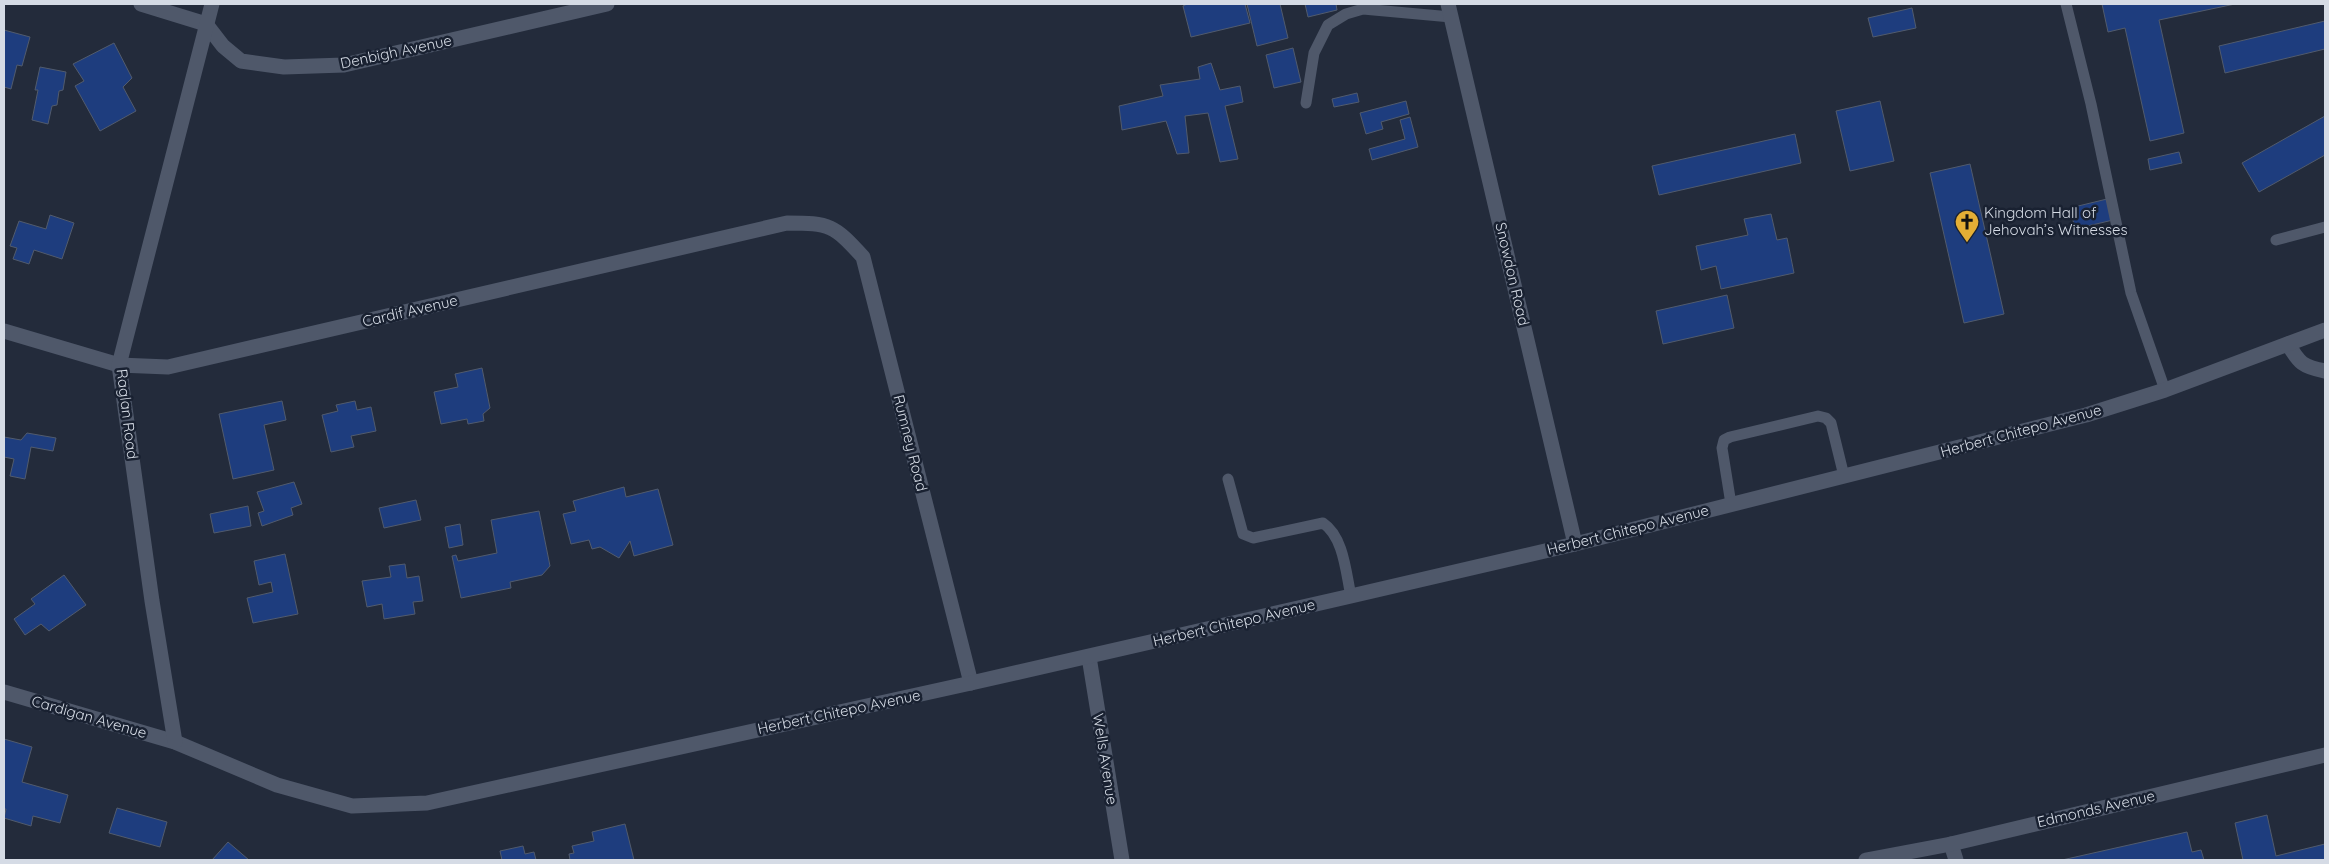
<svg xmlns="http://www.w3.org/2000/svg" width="2329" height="864" viewBox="0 0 2329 864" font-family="Quicksand,sans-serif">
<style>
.building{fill:#1e3d7e;stroke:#515b6d}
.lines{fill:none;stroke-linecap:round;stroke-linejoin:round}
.service{stroke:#4f586a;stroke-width:11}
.minor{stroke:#4f586a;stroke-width:15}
.labels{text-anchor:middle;stroke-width:5;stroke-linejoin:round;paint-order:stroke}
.street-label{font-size:15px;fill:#d5dbe5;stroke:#192131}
.poi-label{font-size:15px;fill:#d5dbe5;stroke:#192131;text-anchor:start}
</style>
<rect width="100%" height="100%" fill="#232b3b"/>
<g class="building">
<polygon points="1187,4 1245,4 1250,23 1191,37 1183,6"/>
<polygon points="1247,4 1280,4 1288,38 1257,46"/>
<polygon points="1305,4 1336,4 1337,10 1308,17"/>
<polygon points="2102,4 2235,4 2159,20 2184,133 2150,141 2125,28 2108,32"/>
<polygon points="1912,8 1916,28 1873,37 1868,18"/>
<polygon points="2325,21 2325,49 2225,73 2219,46"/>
<polygon points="4,30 30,37 22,66 17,65 11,89 4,87"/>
<polygon points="114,43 132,78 123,87 136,111 100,131 75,86 84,81 73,64"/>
<polygon points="1293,48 1301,82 1274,88 1266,55"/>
<polygon points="1211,63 1220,90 1240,86 1243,102 1225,106 1238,159 1220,162 1208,113 1185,116 1189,153 1177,154 1166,121 1122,130 1119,106 1163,96 1160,85 1200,79 1198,67"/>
<polygon points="40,67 66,72 63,90 59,91 57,105 52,106 48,124 32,120 38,90 35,90"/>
<polygon points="1357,93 1359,102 1334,107 1332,99"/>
<polygon points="1406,101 1409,114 1381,122 1383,129 1366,134 1360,113"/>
<polygon points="1880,101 1894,161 1850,171 1836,111"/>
<polygon points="2325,116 2325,155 2259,192 2242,163"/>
<polygon points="1410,117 1418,147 1372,160 1369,149 1405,139 1400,120"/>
<polygon points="1795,134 1801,163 1659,195 1652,166"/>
<polygon points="2179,152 2182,163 2150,170 2148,159"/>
<polygon points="1970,164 2004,314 1964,323 1930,173"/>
<polygon points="2107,199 2113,220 2075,229 2070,208"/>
<polygon points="1771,214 1777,240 1787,238 1794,273 1721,289 1716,266 1701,270 1696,246 1748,235 1744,219"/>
<polygon points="50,215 74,223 62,259 34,250 29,264 13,259 17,248 10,246 19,221 46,229"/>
<polygon points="1727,295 1734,328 1663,344 1656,311"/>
<polygon points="482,368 490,408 483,414 484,421 468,424 467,419 441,424 434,392 458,387 455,374"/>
<polygon points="282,401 286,420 264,425 274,470 233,479 219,414"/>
<polygon points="355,401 357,410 371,407 376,431 351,436 354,447 331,452 322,415 338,411 336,405"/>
<polygon points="27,433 56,438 53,451 31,447 25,479 10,476 14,459 4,457 4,437 21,440"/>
<polygon points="294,482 302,504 291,508 293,515 262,526 258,513 264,511 257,492"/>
<polygon points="624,487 626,497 658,489 673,545 634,556 630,541 619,558 600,547 592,549 589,540 571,544 563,514 576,511 573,501"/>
<polygon points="416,500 421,520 384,528 379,508"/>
<polygon points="248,506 251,526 214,533 210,514"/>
<polygon points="539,511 550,566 542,575 510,582 511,588 461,598 452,556 456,555 458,561 497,553 491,520"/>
<polygon points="460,524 463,545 449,548 445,527"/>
<polygon points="285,554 298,614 253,623 247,598 273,592 271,582 259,585 254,561"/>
<polygon points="405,564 407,578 419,576 423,601 413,602 415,614 384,619 382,604 367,607 362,581 391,577 389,566"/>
<polygon points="64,575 86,605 49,631 41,624 25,635 14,619 35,604 31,599"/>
<polygon points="4,739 32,747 22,782 68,795 60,823 33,816 31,826 4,818 6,809 4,809"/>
<polygon points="117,808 167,822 160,847 109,833"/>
<polygon points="2267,815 2276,856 2325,844 2325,860 2243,860 2235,823"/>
<polygon points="625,824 634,860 570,860 569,854 574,853 572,846 594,841 592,832"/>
<polygon points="2187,832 2192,852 2201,850 2204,860 2062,860"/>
<polygon points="228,842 249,860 212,860"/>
<polygon points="523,846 525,854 534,852 536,860 502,860 500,851"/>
</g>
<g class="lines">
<g class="service">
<polyline points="2066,4 2091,104 2131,293 2165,390"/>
<polyline points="1306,103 1314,53 1328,25 1346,14 1363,9 1451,17"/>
<polyline points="2276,240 2325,227"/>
<path d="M 1228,479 L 1243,534 L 1253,538 L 1323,523 C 1344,537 1346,574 1351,596"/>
<polyline points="1731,504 1722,448 1724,440 1730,437 1818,416 1826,418 1831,423 1844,476"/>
</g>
<g class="minor">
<polyline points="141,4 206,24 223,46 241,61 284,67 344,65 607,4"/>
<polyline points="1448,4 1575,544"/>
<path d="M 4,331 L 119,365 L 168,367 L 787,223 C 830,223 834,225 863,257 L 971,683"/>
<path d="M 2288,344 C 2299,363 2303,367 2325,371"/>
<polyline points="1089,657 1122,860"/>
<polyline points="4,692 175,742 277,785 352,806 427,803 971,683 1351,596 1575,544 2086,415 2165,390 2325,330"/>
<polyline points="175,742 152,601 119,365 212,4"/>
<polyline points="1951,844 1956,860"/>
<polyline points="1866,860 1951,844 2325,755"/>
</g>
</g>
<defs>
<symbol id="church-pin" viewBox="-11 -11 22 30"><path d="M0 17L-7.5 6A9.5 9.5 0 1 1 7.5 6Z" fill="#e4ae35" stroke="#192131"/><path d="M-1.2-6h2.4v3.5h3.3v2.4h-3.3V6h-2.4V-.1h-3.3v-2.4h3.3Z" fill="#111"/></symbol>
</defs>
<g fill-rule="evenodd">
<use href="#church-pin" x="1953" y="208" width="28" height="38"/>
</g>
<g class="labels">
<g class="street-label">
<text transform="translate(396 52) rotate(-12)" y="5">Denbigh Avenue</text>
<text transform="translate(1512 274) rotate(77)" y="5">Snowdon Road</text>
<text transform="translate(410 311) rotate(-13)" y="5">Cardif Avenue</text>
<text transform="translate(127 414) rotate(83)" y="5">Raglan Road</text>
<text transform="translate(2021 431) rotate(-15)" y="5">Herbert Chitepo Avenue</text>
<text transform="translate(910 443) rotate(76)" y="5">Rumney Road</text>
<text transform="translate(1628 530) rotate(-14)" y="5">Herbert Chitepo Avenue</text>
<text transform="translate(1234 623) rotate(-13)" y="5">Herbert Chitepo Avenue</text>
<text transform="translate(839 712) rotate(-12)" y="5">Herbert Chitepo Avenue</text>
<text transform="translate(89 717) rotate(16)" y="5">Cardigan Avenue</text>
<text transform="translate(1105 759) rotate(81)" y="5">Wells Avenue</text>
<text transform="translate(2096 809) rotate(-13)" y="5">Edmonds Avenue</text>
</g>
<g class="poi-label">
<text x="1984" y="218">Kingdom Hall of<tspan x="1984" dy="17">Jehovah’s Witnesses</tspan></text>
</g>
</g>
<rect width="2329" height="864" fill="none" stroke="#d5dbe5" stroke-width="10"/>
</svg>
